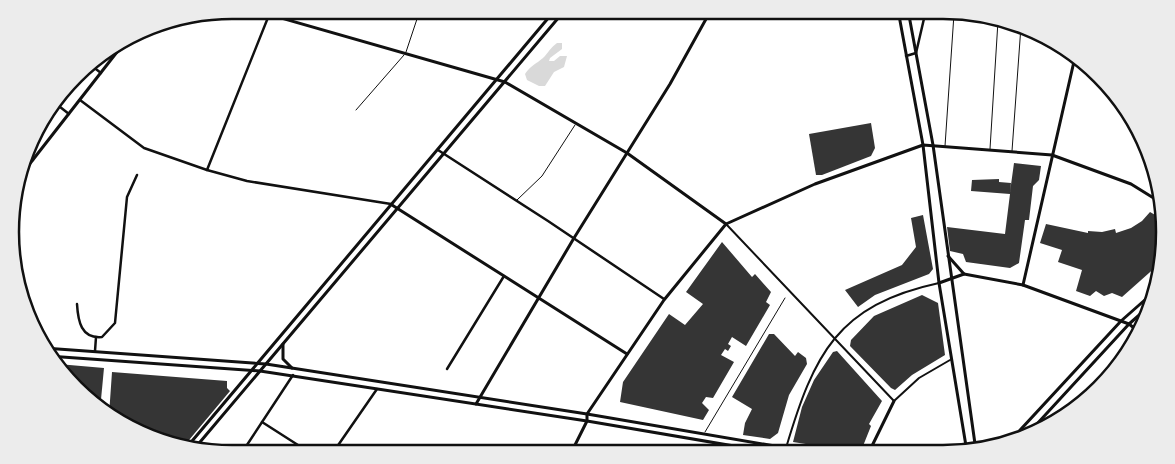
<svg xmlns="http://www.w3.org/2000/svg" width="1175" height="464" viewBox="0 0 1175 464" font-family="Mulish,sans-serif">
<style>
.water{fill:#d9d9d9}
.building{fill:#353535}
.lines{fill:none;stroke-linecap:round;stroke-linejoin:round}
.service{stroke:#111;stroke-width:1}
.pedestrian{stroke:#111;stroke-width:2}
.minor{stroke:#111;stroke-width:2.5}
.tertiary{stroke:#111;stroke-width:3}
.secondary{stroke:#111;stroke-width:3}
.rim{fill:none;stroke:#111;stroke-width:2.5}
</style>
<rect width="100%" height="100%" fill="#fff"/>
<path class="water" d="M 557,43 L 562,43 L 562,49 L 550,58 L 549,61 L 554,61 L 560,56 L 567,56 L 564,67 L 554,72 L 545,86 L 539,86 L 527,80 L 525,74 C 530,66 536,64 543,58 C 548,53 550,48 557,43 Z"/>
<g class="building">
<polygon points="871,123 875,148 871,156 822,175 816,175 809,134"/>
<polygon points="1014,163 1041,166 1039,180 1033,186 1029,220 1025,220 1019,263 1010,268 966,262 963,254 950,251 947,227 1005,234 1010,194 971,191 972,180 999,179 999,182 1011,183 1010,192"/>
<polygon points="1150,212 1164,220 1158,265 1122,297 1112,293 1104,296 1096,291 1090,296 1076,291 1082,270 1058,262 1062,250 1040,243 1046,224 1088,233 1088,231 1102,232 1115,229 1116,233 1131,228 1142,221"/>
<polygon points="923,215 933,269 929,274 875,295 858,307 845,290 902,265 916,247 911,218"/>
<polygon points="722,242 752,277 755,274 771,292 766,302 770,305 746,346 732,337 728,344 731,346 728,351 725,349 721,355 734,362 713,398 706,397 702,403 709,410 703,420 620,402 623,382 669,314 685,325 703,304 686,292"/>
<polygon points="922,295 938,303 945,355 912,375 895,390 891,388 850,346 851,340 874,316"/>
<polygon points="769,334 774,334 795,356 798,352 806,358 807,364 789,395 778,433 770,439 743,435 745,423 752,409 732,397"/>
<polygon points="837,351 882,401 869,424 871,426 861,451 857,452 793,442 802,407 814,380 833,352"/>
<polygon points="58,364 104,368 100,410 58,366"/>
<polygon points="112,372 227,381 227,388 230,391 184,446 161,442 109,415"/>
</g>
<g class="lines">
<g class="service">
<polyline points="406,52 420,10"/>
<polyline points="356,110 404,55"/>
<polyline points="945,146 954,14"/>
<polyline points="990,149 998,21"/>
<polyline points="1012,151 1021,26"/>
<polyline points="517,200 542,176 575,125"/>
<polyline points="705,432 785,298"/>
</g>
<g class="pedestrian">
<polyline points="726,224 894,401 919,378 950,360"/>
<path d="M 786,448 C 814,354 837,305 939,283"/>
</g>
<g class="minor">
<polyline points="935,10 1015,22"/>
<polyline points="906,56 916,53 926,10"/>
<polyline points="88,63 101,73"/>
<polyline points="80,100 144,148 207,170 247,181 391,204"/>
<polyline points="55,103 69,114"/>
<polyline points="438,150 548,221 664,299"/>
<polyline points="28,156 33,160"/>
<polyline points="207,170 271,10"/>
<path d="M 77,304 C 78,321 81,339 102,337 L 115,323 L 127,197 L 137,175"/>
<polyline points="95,351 96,337"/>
<polyline points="447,369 504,276"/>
<polyline points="262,422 312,454"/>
<polyline points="520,453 522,450"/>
<polyline points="241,454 293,375"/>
<polyline points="332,454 377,389"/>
</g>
<g class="tertiary">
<polyline points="253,10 505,82 627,153 726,224"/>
<polyline points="21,175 124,43"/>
<polyline points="392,205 627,354"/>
<polyline points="948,256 964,274"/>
<polyline points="939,283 964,274 1023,285 1129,324 1139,332"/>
<polyline points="1023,285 1075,57"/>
<polyline points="476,404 574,238 670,84 711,10"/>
<polyline points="869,452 894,401"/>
<polyline points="571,453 587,421 587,414 664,300 726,224 815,184 923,145 1052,155 1131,184 1160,202"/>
</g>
<g class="secondary">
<polyline points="898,10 923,145 939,283 967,452"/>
<polyline points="908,10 933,145 976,451"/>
<polyline points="283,344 283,359 292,368"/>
<polyline points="44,348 266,364 587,414 810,452"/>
<polyline points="48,356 260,371 587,421 775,453"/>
<polyline points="1024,438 1129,324 1153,303"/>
<polyline points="1009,442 1121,321 1155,291"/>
<polyline points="187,447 555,10"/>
<polyline points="195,448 565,10"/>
</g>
</g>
<path d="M0 0H1175V464H0ZM232 19H943A213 213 0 0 1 1156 232V232A213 213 0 0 1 943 445H232A213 213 0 0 1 19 232V232A213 213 0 0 1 232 19Z" fill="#ececec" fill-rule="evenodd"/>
<path class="rim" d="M232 19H943A213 213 0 0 1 1156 232V232A213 213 0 0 1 943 445H232A213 213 0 0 1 19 232V232A213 213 0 0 1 232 19Z"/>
</svg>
